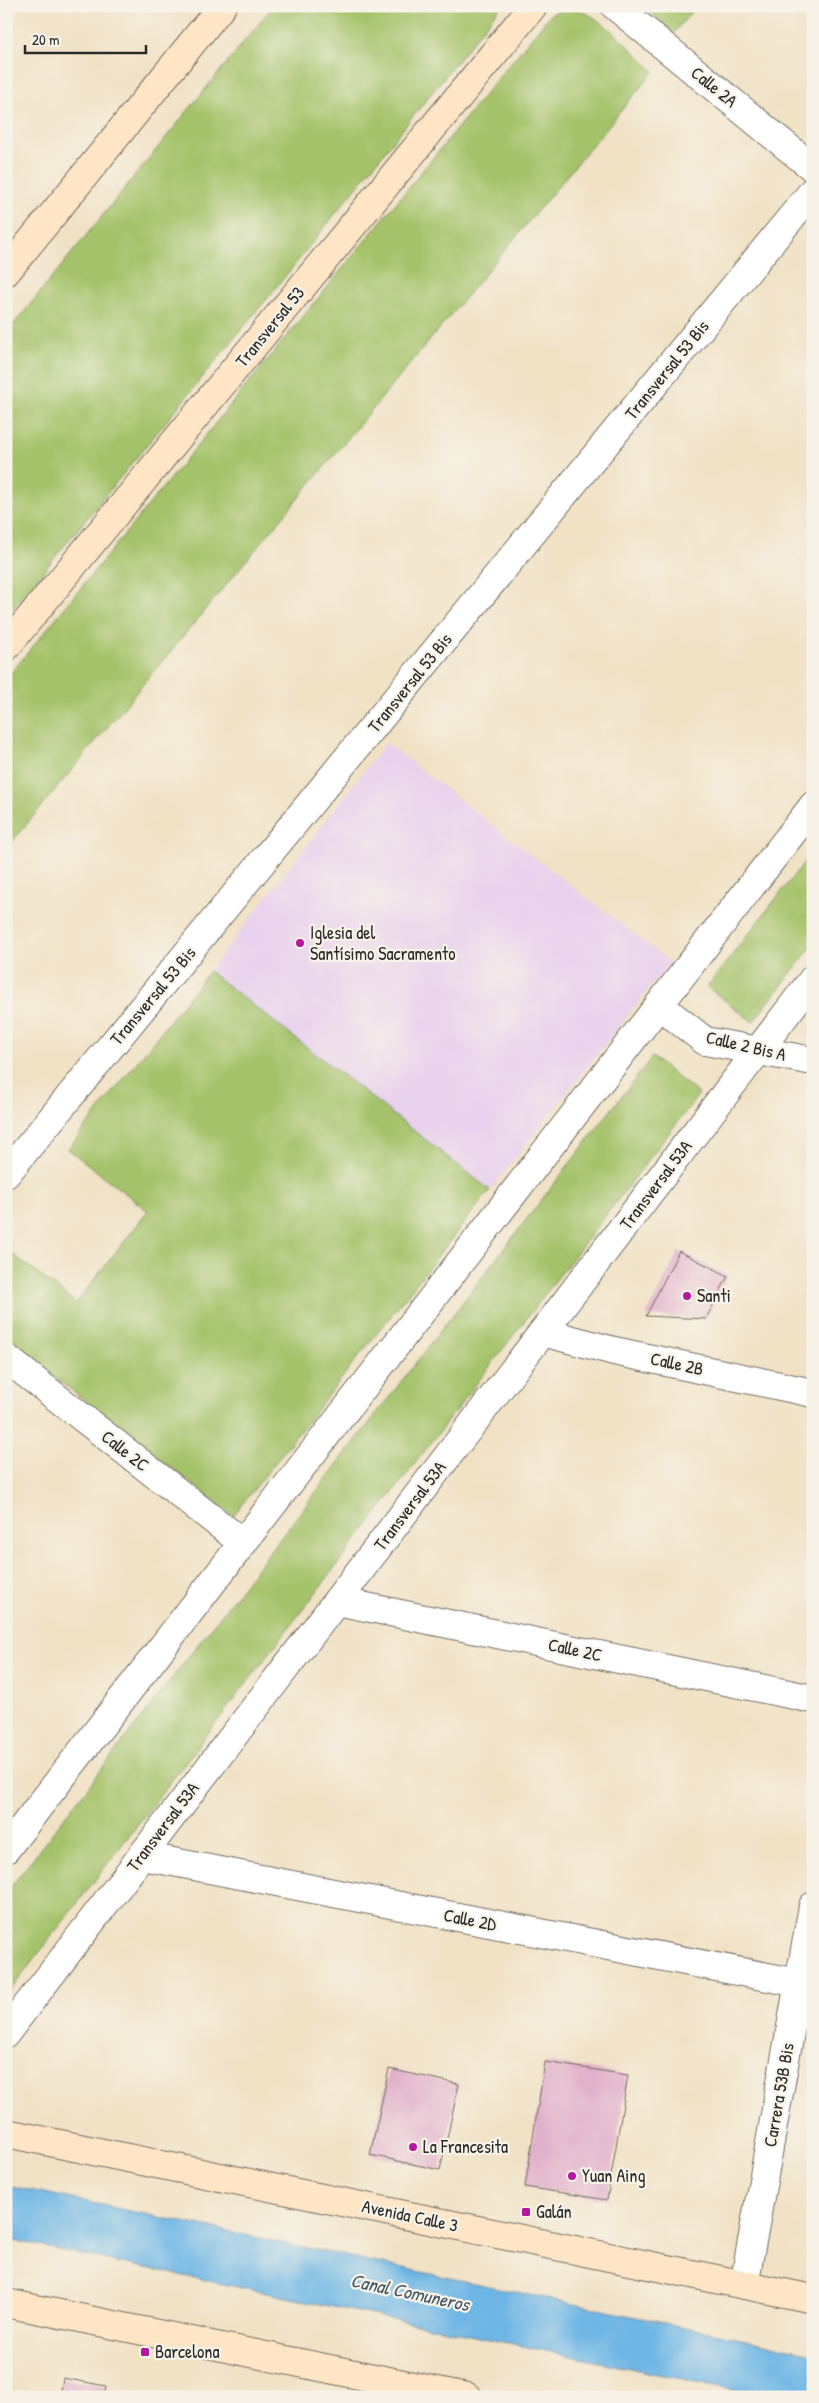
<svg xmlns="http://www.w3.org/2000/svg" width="819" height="2403" viewBox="0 0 819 2403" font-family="'Patrick Hand',sans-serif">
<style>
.built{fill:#e9d2ed}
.green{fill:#a4c269;stroke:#68764a}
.water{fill:#6db6e5;stroke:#4c7088}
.building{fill:#e1b0ca}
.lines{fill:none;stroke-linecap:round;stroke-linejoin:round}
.street-casing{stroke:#706b61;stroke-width:30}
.secondary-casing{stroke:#706b61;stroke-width:30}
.street{stroke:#fff;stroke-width:28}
.secondary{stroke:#fee5c5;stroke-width:28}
.poi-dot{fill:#b5179e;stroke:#f7f3e8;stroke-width:2}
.labels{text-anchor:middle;stroke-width:4.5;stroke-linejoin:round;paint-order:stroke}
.street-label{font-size:18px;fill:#2b2b2b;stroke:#f7f3e8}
.poi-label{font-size:18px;fill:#2b2b2b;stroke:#f7f3e8;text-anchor:start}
.water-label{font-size:19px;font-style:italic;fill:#3f5563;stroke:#f7f3e8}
</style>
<rect width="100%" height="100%" fill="#f7f3e8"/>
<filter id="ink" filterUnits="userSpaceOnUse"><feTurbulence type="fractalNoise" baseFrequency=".02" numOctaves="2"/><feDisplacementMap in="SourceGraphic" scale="10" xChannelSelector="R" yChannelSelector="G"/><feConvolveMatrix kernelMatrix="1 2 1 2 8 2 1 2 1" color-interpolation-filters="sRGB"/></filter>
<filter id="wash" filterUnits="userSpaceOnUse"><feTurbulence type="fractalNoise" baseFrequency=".0096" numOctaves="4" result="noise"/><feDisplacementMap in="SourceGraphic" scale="20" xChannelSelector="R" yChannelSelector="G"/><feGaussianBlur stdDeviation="1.12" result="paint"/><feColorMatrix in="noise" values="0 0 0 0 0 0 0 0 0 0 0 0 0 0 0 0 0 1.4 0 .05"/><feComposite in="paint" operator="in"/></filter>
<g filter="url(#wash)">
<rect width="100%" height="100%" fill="#f1e2c6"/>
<polygon class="built" points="386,743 670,962 490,1190 209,971"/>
<g class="green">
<polygon points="273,6 501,6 292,268 6,617 6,334"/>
<polygon points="643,6 696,6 674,33"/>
<path d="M 565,7 C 596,8 632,51 654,71 L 6,849 L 6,679 L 550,15 Z"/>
<polygon points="813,851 813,945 753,1022 707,987"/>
<polygon points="209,971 490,1190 233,1516 6,1339 6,1249 76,1303 148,1211 68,1149"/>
<polygon points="652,1057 699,1094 6,1996 6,1893"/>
</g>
<polygon class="water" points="6,2185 813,2354 813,2397 769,2397 6,2239"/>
<g id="blocks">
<g class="building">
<polygon points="679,1251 728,1276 706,1319 646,1316"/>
<polygon points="545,2062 628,2075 607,2200 525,2187"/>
<polygon points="389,2069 459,2084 440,2170 370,2155"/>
<polygon points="63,2378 106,2386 104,2397 60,2397"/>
</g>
</g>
</g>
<g filter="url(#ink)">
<use href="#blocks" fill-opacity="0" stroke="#706b61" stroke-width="1"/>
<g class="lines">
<defs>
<g id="street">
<polyline points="615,6 813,168"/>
<polyline points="659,1005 705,1041 813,1061"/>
<polyline points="6,1174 813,191"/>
<polyline points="543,1332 614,1351 813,1393"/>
<polyline points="6,1358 243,1543"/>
<polyline points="337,1601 813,1699"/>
<polyline points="6,1849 813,806"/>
<polyline points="142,1856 799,1983"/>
<polyline points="6,2033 813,979"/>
<polyline points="744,2285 813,1906"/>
</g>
<g id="secondary">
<polyline points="6,272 222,6"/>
<polyline points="6,647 533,6"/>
<polyline points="6,2133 813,2299"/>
<polyline points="6,2303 467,2397"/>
</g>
</defs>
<use href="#street" class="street-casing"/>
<use href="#secondary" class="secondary-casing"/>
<use href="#street" class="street"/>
<use href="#secondary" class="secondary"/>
</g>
</g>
<g class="poi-dot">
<circle cx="300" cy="943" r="5"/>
<circle cx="687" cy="1296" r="5"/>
<circle cx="413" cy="2147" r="5"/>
<circle cx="572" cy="2176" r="5"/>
<rect x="521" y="2207" width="10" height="10" rx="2.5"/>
<rect x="140" y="2347" width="10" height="10" rx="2.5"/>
</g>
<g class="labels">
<g class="street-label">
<text transform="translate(714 87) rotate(39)" y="6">Calle 2A</text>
<text transform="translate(270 327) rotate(-51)" y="6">Transversal 53</text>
<text transform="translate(667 370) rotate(-51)" y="6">Transversal 53 Bis</text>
<text transform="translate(410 683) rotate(-51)" y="6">Transversal 53 Bis</text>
<text transform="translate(153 996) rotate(-50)" y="6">Transversal 53 Bis</text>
<text transform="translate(746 1046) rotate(13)" y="6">Calle 2 Bis A</text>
<text transform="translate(656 1185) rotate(-53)" y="6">Transversal 53A</text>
<text transform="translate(677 1364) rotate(12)" y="6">Calle 2B</text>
<text transform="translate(125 1451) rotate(38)" y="6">Calle 2C</text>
<text transform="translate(410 1506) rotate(-53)" y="6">Transversal 53A</text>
<text transform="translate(575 1650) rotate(12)" y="6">Calle 2C</text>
<text transform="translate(163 1827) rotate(-53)" y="6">Transversal 53A</text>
<text transform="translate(470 1920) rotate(11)" y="6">Calle 2D</text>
<text transform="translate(779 2095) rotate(-80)" y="6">Carrera 53B Bis</text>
<text transform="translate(410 2216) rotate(12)" y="6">Avenida Calle 3</text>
</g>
<g class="poi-label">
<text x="310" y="939">Iglesia del<tspan x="310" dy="21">Santísimo Sacramento</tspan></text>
<text x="697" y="1302">Santi</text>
<text x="423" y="2153">La Francesita</text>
<text x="582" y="2182">Yuan Aing</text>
<text x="536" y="2218">Galán</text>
<text x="155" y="2358">Barcelona</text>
</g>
<g class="water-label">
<text transform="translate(410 2292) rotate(12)" y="7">Canal Comuneros</text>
</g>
</g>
<rect width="819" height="2403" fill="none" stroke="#f7f3e8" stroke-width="25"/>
<path d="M25 45v8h121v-8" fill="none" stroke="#2b2b2b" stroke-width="2.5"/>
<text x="32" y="45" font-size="15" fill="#2b2b2b" stroke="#f7f3e8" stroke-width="4" paint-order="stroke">20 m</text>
</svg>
